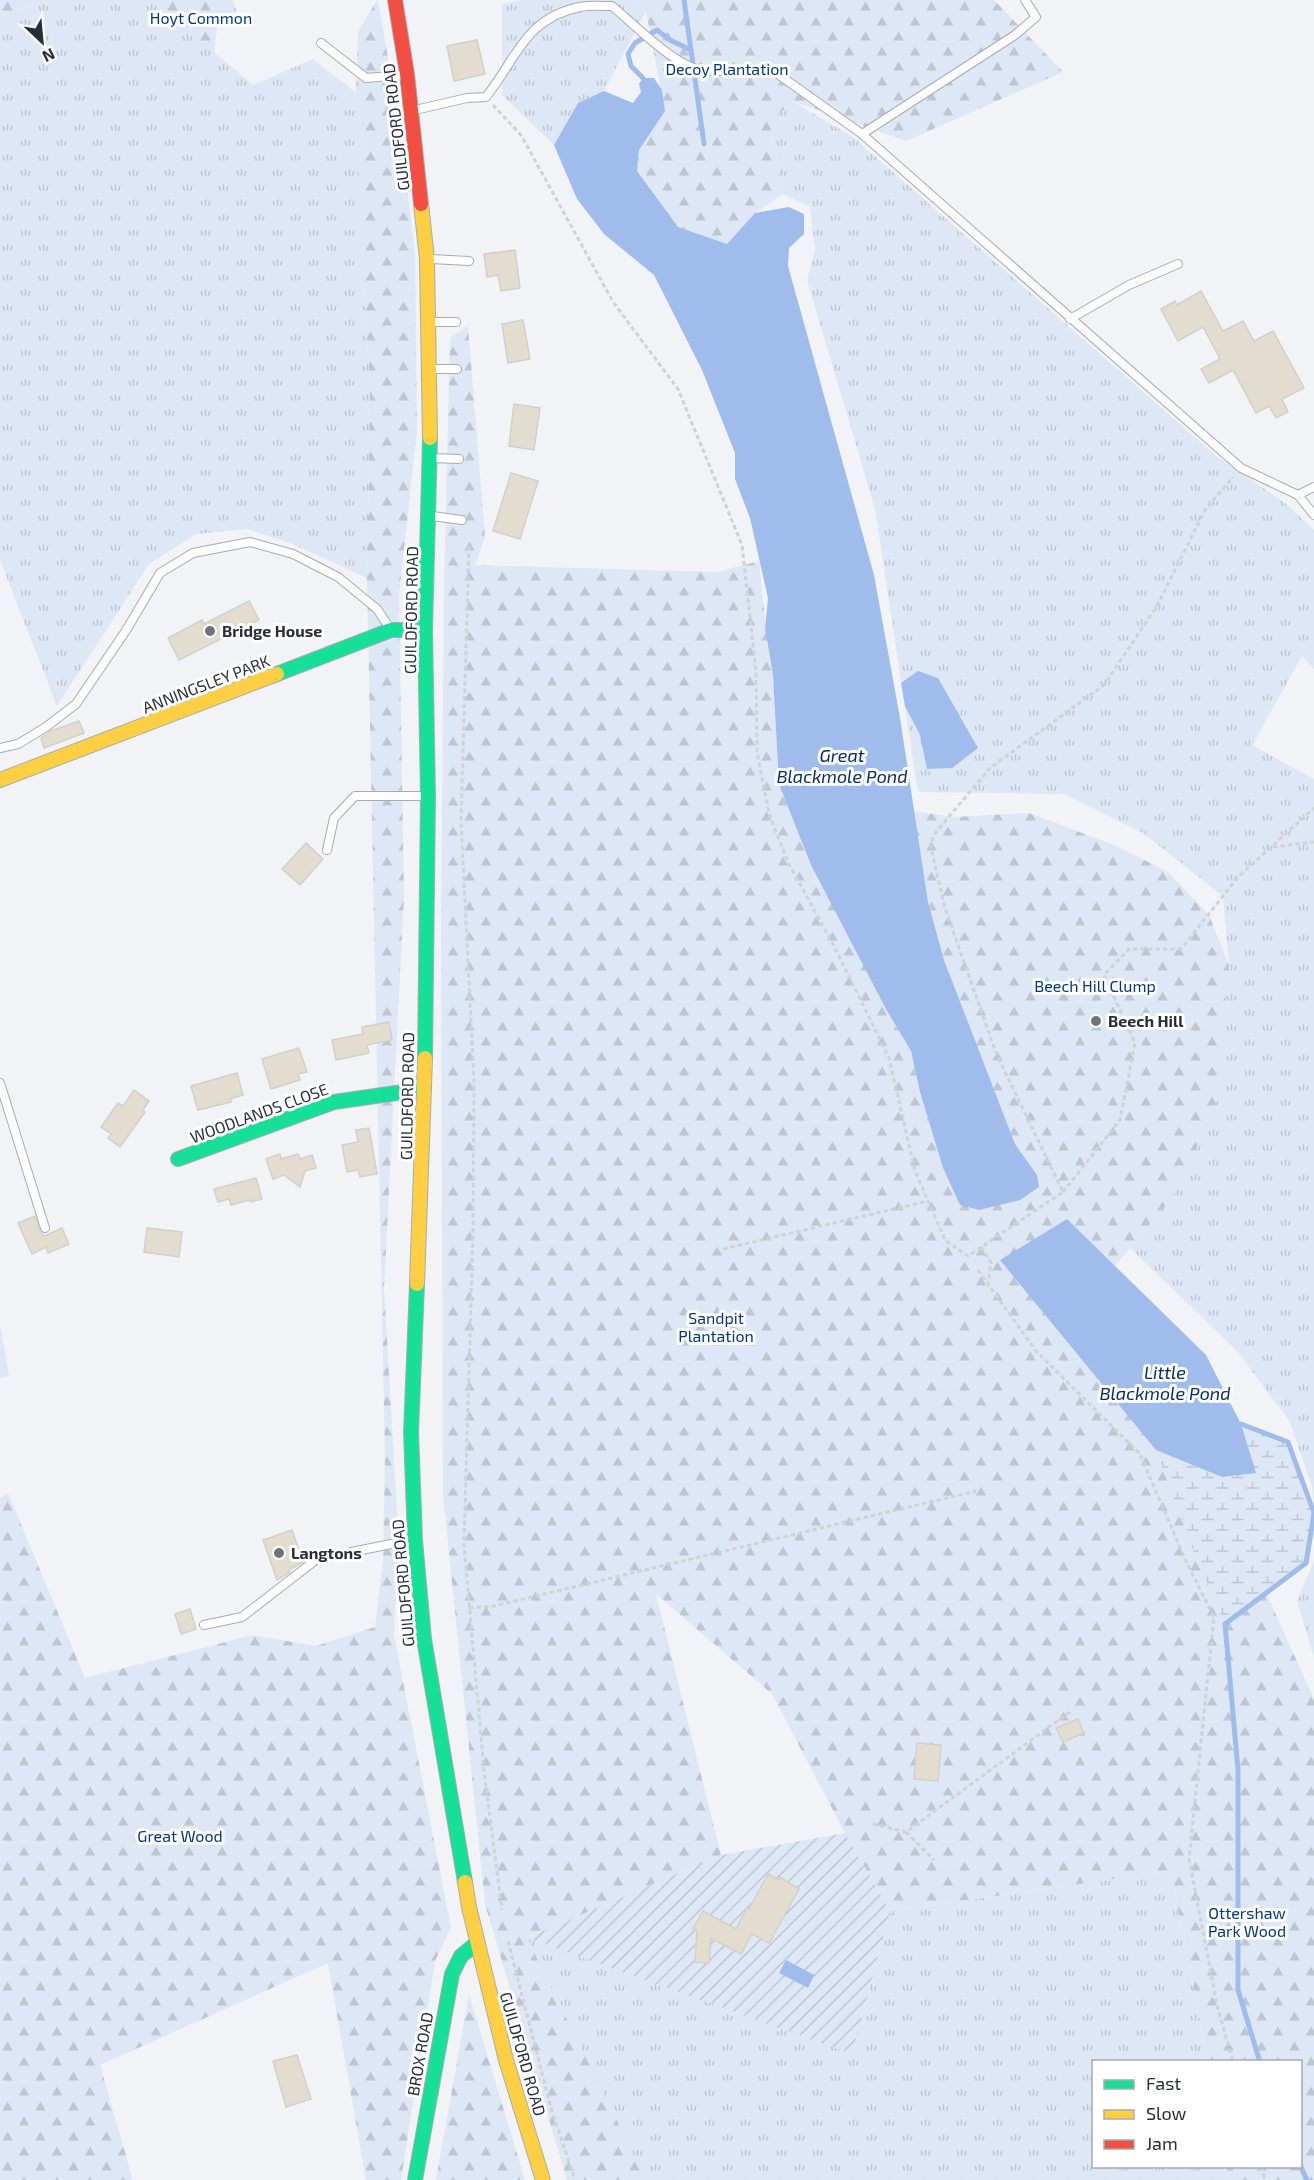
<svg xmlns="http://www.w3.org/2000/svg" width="1314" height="2180" viewBox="0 0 1314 2180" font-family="'Exo 2',sans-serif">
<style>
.grass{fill:url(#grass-tufts)}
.forest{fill:url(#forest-firs)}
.wetland{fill:url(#wetland-marsh)}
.garden{fill:url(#garden-furrows);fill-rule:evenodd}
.pitch{fill:#dee7f5}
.water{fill:#a0bcec}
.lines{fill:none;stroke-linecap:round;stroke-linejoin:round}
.stream{stroke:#a0bcec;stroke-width:5}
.building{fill:#e3ddd0;stroke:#d2d0cb;stroke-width:1.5}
.lane-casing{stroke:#a7acb2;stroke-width:10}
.fast-casing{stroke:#a7acb2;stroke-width:16}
.slow-casing{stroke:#a7acb2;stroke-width:16}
.jam-casing{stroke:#a7acb2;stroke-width:16}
.path{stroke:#d2d2d5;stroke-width:3;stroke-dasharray:4.5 3;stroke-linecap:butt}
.lane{stroke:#fdfdfe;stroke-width:8}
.fast{stroke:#16e098;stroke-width:14}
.slow{stroke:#ffcf43;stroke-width:14}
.jam{stroke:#f24e42;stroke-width:14}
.poi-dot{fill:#6e737c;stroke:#fff;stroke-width:2}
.labels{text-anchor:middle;stroke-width:6;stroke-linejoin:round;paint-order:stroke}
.park-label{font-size:16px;fill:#063681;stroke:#fff}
.street-label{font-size:16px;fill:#272e3a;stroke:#fff}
.poi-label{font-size:16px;font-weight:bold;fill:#272e3a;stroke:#fff;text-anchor:start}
.water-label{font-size:18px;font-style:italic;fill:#082c65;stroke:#fff}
</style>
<defs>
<pattern id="grass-tufts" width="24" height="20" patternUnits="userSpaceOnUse" patternTransform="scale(1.5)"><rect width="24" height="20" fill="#dee7f5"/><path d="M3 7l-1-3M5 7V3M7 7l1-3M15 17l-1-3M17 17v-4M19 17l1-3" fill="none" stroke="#bec6d3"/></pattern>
<pattern id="forest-firs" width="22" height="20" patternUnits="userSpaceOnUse" patternTransform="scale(1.5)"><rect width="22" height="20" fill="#dee7f5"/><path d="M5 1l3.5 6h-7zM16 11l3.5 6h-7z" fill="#bec6d3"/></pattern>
<pattern id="wetland-marsh" width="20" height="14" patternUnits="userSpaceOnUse" patternTransform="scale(1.5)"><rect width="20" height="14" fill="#dee7f5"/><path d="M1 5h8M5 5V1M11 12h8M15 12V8" fill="none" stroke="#bec6d3"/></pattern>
<pattern id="garden-furrows" width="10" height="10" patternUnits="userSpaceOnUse" patternTransform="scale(1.5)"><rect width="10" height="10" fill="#dee7f5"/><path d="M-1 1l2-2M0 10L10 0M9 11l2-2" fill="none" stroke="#bec6d3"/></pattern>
</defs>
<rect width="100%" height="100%" fill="#f1f3f6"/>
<g class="grass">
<polygon points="46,0 152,0 253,85 313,59 356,93 364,150 363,272 370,384 367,578 293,544 247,529 196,534 149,564 57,706 0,560 0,17"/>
<polygon points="520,0 634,0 646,11 604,91 578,103 554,145 502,95 502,4"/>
<polygon points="792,101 853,137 1215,455 1285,503 1314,530 1314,669 1302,656 1252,745 1314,779 1314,1504 1312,1487 1290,1422 1238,1352 1130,1248 1172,1198 1229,965 1223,896 1143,833 1064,794 918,792 875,509 807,280 815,250 810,207 783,194 770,123"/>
<polygon points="1314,1561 1314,1657 1297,1601"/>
<polygon points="1171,1871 1207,2061 1094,2062 1094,2166 1226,2167 1229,2180 645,2180 527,1938 852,2053 890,1911"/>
</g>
<g class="forest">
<polygon points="0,0 46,0 0,17"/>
<polygon points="152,0 233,0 237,12 218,19 214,53"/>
<polygon points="377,0 378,0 399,121 415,253 417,430 399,595 404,897 384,1288 398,1528 394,1635 451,1928 435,1961 401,2180 366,2180 328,1963 100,2065 133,2180 0,2180 0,1498 8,1493 85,1678 253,1635 316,1646 375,1627 383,1562 385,1456 367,578 370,384 356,155 364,150 356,93 358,32"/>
<polygon points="634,0 994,0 1063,72 906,141 792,101 770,123 783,194 755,213 727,244 678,227 637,171 639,150 665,111 646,11"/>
<polygon points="468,326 485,537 475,565 718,572 759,561 768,649 773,675 779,784 886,1009 911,1051 920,1092 943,1168 960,1205 1037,1175 1015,1144 944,960 928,902 913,811 954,817 1029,813 1114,845 1168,872 1209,915 1229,965 1215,1110 1172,1198 1115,1266 1067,1219 1156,1450 1229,1486 1295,1557 1267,1595 1314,1699 1314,2180 1229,2180 1226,2167 1300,2166 1300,2062 1207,2061 1171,1871 890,1911 845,1833 772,1694 656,1594 721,1855 527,1938 646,2180 567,2180 485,1904 443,1495 441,928 444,585 450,338"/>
<polygon points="469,1994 525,2180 436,2180"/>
</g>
<polygon class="wetland" points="1241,1424 1288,1442 1314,1513 1306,1563 1225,1624 1195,1555 1156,1450 1222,1477 1255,1473"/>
<path class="garden" d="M 845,1833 L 890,1911 L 852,2054 L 527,1938 L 721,1855 ZM 780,1877 L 793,1884 L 792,1886 L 799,1889 L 769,1943 L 737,1926 L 747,1908 L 753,1911 ZM 703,1911 L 748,1941 L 741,1953 L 694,1929 Z"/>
<polygon class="pitch" points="0,1323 9,1376 0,1378"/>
<g class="water">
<polygon points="643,78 654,78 662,90 665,111 639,150 637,171 678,227 727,244 755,213 789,207 804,214 804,234 789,248 788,266 874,575 900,718 928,902 944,960 1015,1144 1037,1175 1039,1187 1020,1200 979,1210 960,1205 943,1168 920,1092 911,1051 886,1009 811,865 779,784 773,675 765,628 768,598 750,518 735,479 735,453 702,370 654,275 604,234 577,199 554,145 578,103 604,91 633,103 641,92 639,84"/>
<polygon points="918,671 938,678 978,748 952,768 927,769 920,735 905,706 901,683"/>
<polygon points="1067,1219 1206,1355 1241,1424 1256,1473 1222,1477 1156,1450 1000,1260"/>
<polygon points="786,1960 814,1975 808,1988 779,1973"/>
</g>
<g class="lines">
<g class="stream">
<polyline points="684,0 704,144"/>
<polyline points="643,78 631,66 628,54 635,43 657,30 670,40 691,50"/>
<polyline points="1241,1424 1288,1442 1314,1513"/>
<polyline points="1260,2062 1238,1990 1238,1770 1225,1624 1306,1563 1314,1514"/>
<polyline points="1300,2165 1307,2180"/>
</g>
</g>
<g class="building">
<polygon points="477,40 485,74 454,81 447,46"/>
<polygon points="515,250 520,288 501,291 498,275 487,277 484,254"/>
<polygon points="1201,291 1223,331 1243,321 1254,341 1273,331 1304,388 1282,399 1288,412 1276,418 1269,406 1256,413 1233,370 1209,383 1201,369 1220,359 1203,327 1178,341 1161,309 1175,301 1177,305"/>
<polygon points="523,320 530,359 508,363 502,324"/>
<polygon points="514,404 540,408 534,450 509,446"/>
<polygon points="511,473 538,481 520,539 493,531"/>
<polygon points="249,601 259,620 179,660 168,638 202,620 204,624"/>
<polygon points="79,721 84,733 44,748 41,738 51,731"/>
<polygon points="306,843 323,859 300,885 282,869"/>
<polygon points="389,1022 392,1040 367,1045 369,1053 336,1060 332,1040 363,1034 362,1027"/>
<polygon points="299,1048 307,1072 298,1074 300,1080 271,1089 262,1059"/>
<polygon points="237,1073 243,1095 230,1099 231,1102 198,1110 191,1086"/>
<polygon points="134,1090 149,1101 143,1110 145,1112 120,1147 108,1138 111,1134 101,1127 118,1103 123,1106"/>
<polygon points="369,1128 377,1174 360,1177 358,1170 347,1172 342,1145 358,1142 356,1130"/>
<polygon points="280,1154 281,1159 298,1154 300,1159 312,1155 316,1168 305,1171 300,1187 284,1175 273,1179 266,1159"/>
<polygon points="256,1178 262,1199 250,1202 249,1200 231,1205 229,1199 218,1202 214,1189"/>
<polygon points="35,1216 39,1230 44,1236 62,1228 69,1244 48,1253 46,1247 32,1254 18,1223"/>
<polygon points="147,1228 182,1232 179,1257 144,1252"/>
<polygon points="292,1530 303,1562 289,1570 290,1572 277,1580 263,1540"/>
<polygon points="190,1609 196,1629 181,1634 175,1614"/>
<polygon points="1078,1719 1084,1733 1063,1742 1056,1728"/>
<polygon points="917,1743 941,1745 938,1781 914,1779"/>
<polygon points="768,1874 779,1880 780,1877 799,1889 769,1943 752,1934 741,1954 711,1938 709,1963 695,1962 697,1930 693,1929 703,1911 736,1929 747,1908 749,1909"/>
<polygon points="297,2055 311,2099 286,2107 273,2061"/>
</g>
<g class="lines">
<defs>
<g id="lane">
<polyline points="321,43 366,78 404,75"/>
<path d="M 415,110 L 467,98 L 486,97 C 517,58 525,18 580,7 C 590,5 602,6 612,6 C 634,24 678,70 706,71 C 729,72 751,67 775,72 L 862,134 L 1241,468 L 1298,495 L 1314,515"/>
<polyline points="862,134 1015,35 1036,17 1025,0"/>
<polyline points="431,259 469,261"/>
<polyline points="1070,319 1129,285 1178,264"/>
<polyline points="432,322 456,322"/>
<polyline points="433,369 457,369"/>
<polyline points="432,458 459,459"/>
<polyline points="1298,495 1314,487"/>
<polyline points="432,516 462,520"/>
<polyline points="0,748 18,744 46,727 76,704 127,629 160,573 193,553 250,542 293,554 338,577 377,609 389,627"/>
<polyline points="327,850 334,818 355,796 425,796"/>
<polyline points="0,1083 45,1228"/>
<polyline points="204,1625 242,1617 317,1559 411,1540"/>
</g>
<g id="fast">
<polyline points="277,674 391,630 425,630"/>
<polyline points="425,1058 428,796 425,630 430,438"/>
<polyline points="178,1159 334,1102 424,1089"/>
<polyline points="417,1284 411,1432 415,1540 424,1639 465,1882"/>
<polyline points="415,2180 452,1974 461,1956 477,1943"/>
</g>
<g id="slow">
<polyline points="421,204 427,259 430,438"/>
<polyline points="0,780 277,674"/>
<polyline points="417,1284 425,1058"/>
<polyline points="465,1882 469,1907 506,2060 543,2180"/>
</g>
<polyline id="jam" points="395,0 407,74 421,204"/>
</defs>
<use href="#lane" class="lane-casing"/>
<use href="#fast" class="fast-casing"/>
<use href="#slow" class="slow-casing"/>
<use href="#jam" class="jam-casing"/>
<g class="path">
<polyline points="493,105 521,135 613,302 678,389 742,545 756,671 757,753 770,817 789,864 834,946 889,1058 915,1171 945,1240 968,1256 1063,1192 996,1053 945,908 930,844 936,832 990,768 1104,685 1157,606 1205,510 1233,477"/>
<polyline points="469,546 461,821 474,1082 473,1230 464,1545 484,1771 502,1910"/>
<polyline points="1273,847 1314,842"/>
<polyline points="1063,1192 1120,1120 1135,1043 1104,975 1129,949 1181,949 1238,877 1314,808"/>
<polyline points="981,1247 991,1262 988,1284"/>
<polyline points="723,1249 928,1201"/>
<polyline points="978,1270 1036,1351 1140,1454 1185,1559 1214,1617 1189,1859 1217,2005 1233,2062"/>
<polyline points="469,1608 494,1606 976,1491"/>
<polyline points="873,1824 906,1832 1071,1711"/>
<polyline points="906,1832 934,1860"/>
<polyline points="508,1941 551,2108 575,2180"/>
<polyline points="1261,2166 1265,2180"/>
</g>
<use href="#lane" class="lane"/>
<use href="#fast" class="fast"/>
<use href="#slow" class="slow"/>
<use href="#jam" class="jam"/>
</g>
<g class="poi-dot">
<circle cx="210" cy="631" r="6"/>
<circle cx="1096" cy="1021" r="6"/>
<circle cx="279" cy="1553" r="6"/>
</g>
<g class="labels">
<g class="park-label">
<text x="201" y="24">Hoyt Common</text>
<text x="727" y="75">Decoy Plantation</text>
<text x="1095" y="992">Beech Hill Clump</text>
<text x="716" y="1324">Sandpit<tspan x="716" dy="18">Plantation</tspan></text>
<text x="180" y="1842">Great Wood</text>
<text x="1247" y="1919">Ottershaw<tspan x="1247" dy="18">Park Wood</tspan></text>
</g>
<g class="street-label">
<text transform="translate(396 127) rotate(-97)" y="6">GUILDFORD ROAD</text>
<text transform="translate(411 610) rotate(-89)" y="6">GUILDFORD ROAD</text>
<text transform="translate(206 684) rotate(-21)" y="6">ANNINGSLEY PARK</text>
<text transform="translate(407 1096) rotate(-89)" y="6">GUILDFORD ROAD</text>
<text transform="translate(259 1113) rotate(-20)" y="6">WOODLANDS CLOSE</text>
<text transform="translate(403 1583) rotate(-95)" y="6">GUILDFORD ROAD</text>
<text transform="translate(420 2054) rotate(-80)" y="6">BROX ROAD</text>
<text transform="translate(523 2054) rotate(74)" y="6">GUILDFORD ROAD</text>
</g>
<g class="poi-label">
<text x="222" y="637">Bridge House</text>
<text x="1108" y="1027">Beech Hill</text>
<text x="291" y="1559">Langtons</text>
</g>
<g class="water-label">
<text x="842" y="762">Great<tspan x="842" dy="21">Blackmole Pond</tspan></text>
<text x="1165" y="1379">Little<tspan x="1165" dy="21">Blackmole Pond</tspan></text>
</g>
</g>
<rect x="1092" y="2060" width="210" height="108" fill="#ffffff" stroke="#a9abb0" stroke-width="1.5"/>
<rect x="1104" y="2080" width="30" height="9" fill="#16e098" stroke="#a9abb0" stroke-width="1.5"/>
<text x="1146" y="2090" font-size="18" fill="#272e3a">Fast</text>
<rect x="1104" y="2110" width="30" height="9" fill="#ffcf43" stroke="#a9abb0" stroke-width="1.5"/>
<text x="1146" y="2120" font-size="18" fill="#272e3a">Slow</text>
<rect x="1104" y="2140" width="30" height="9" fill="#f24e42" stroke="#a9abb0" stroke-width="1.5"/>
<text x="1146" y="2150" font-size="18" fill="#272e3a">Jam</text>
<g transform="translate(42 42) rotate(154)" stroke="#ffffff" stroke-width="4.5" paint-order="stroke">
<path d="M0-4.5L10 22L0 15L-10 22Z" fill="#272e3a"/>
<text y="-9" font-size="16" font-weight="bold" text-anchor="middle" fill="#272e3a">N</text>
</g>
</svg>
